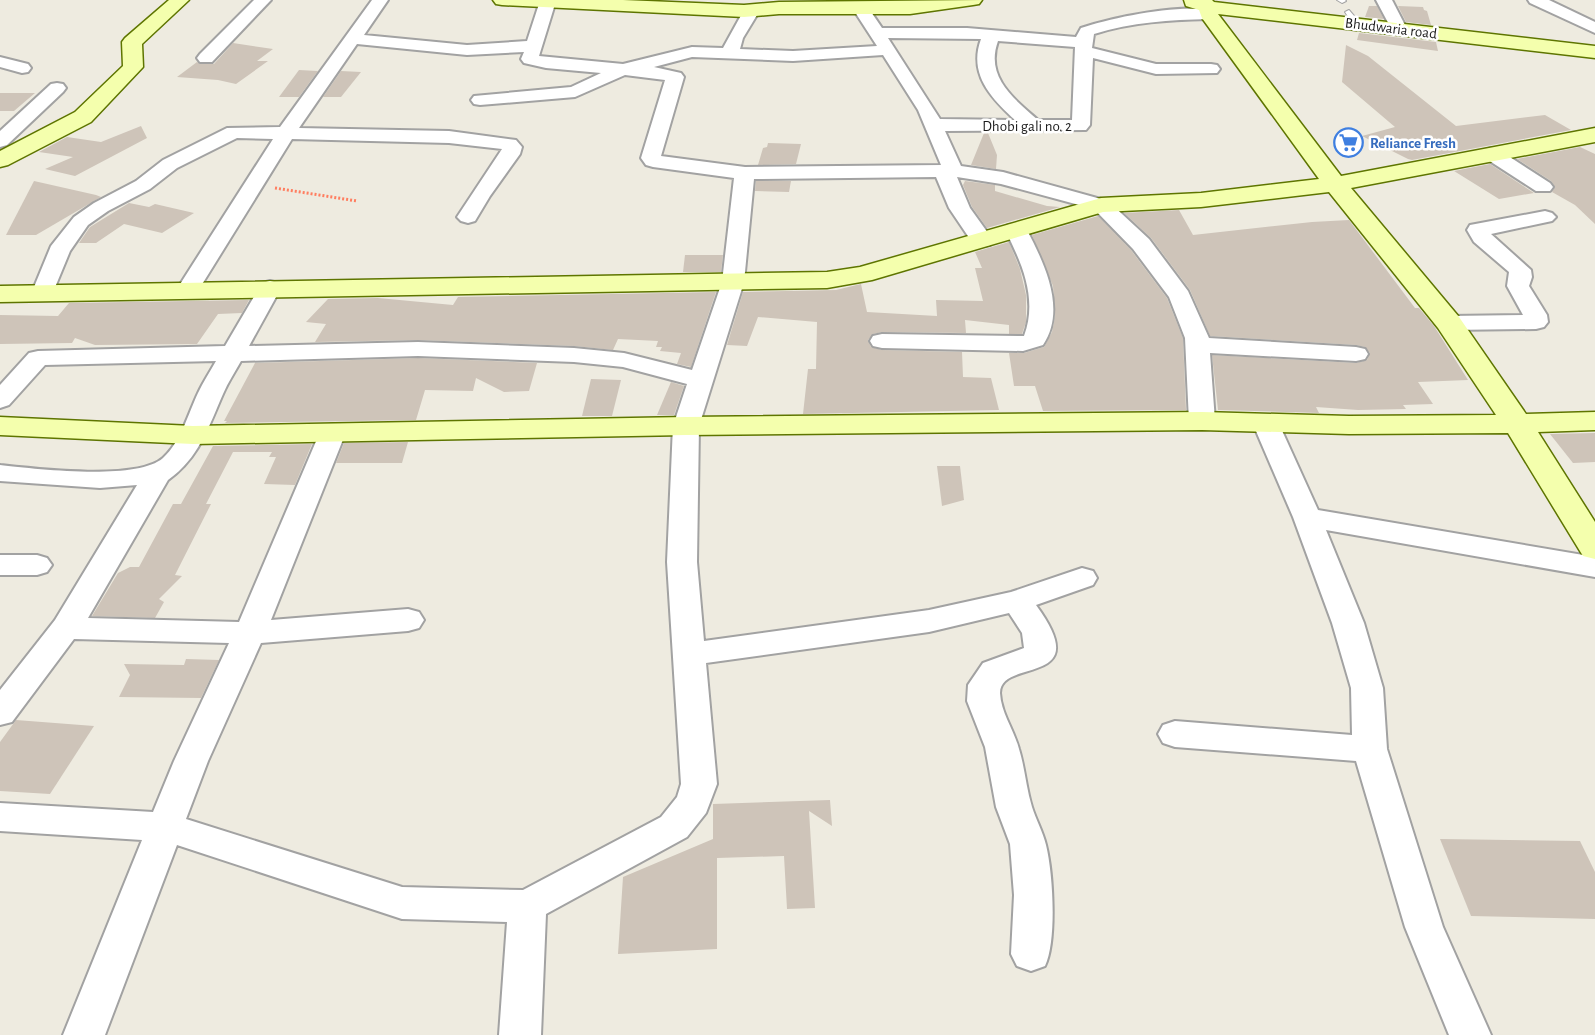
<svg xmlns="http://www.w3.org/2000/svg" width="1595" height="1035" viewBox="0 0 1595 1035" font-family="'Alegreya Sans',sans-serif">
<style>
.building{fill:#cec4b9}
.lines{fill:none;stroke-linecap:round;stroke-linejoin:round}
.lane-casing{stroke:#a2a2a2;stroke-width:2}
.street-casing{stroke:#a2a2a2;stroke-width:4}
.secondary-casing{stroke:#5e7500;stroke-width:3}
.path{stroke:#ff7e60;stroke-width:3;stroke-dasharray:2 2;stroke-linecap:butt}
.lane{fill:#fff;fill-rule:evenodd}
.street{fill:#fff;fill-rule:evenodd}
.secondary{fill:#f4ffad;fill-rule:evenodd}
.labels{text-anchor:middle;stroke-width:5;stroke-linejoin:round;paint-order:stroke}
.far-street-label{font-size:15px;fill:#1b1b1b;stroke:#fff}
.far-shop-label{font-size:15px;font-weight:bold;fill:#366cbe;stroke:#fff;text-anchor:start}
</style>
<rect width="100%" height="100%" fill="#eeebe0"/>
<g class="building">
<polygon points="1369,6 1377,6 1384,19 1365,17"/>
<polygon points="1398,6 1423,7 1424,10 1427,11 1431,25 1406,22"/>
<polygon points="1359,33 1436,42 1438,51 1357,40"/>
<polygon points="233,43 273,49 257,61 268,61 236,84 218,80 177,77 197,62 200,64 214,64"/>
<polygon points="1346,45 1368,56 1456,126 1545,115 1571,130 1412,160 1408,159 1362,136 1395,127 1342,82"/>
<polygon points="299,70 318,71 299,97 279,97"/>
<polygon points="341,71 361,72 341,97 323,97"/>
<polygon points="0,93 35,93 14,111 0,111"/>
<polygon points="141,126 147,138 75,176 45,169 73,157 39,152 67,137 101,142"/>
<polygon points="984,133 988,133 997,155 996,169 971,165"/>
<polygon points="768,143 801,144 796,164 758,165 763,148 767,147"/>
<polygon points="1580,147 1595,154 1595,224 1575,205 1552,192 1555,187 1551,181 1517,159"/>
<polygon points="1490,164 1534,193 1499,199 1454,171"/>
<polygon points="34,181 96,195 101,197 36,235 6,235"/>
<polygon points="756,181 791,181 789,192 755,191"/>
<polygon points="965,181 995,185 995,191 1047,206 1060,207 987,228 972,207 963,185"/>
<polygon points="129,203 149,207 155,204 194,213 162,233 124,224 96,243 79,243 90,227"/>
<polygon points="1179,210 1193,235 1312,222 1349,220 1415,308 1419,308 1434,326 1468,380 1418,382 1433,404 1403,405 1406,409 1358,410 1316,407 1319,413 1218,410 1212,355 1356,363 1367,360 1370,353 1365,347 1356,345 1210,336 1190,290 1151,238 1124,213"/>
<polygon points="1098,216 1131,250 1167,298 1183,338 1186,410 1043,411 1035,386 1014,386 1009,353 1024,353 1044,347 1052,332 1055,317 1053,286 1032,235"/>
<polygon points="1009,242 1020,269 1026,295 1026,322 1022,334 1009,334 1009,325 965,320 966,333 882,332 873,334 868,340 871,347 882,350 962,352 963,377 991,378 999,410 803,414 808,369 816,369 817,322 758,317 747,346 727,345 743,292 836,290 861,284 867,312 937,316 936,300 983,301 975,268 982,268 975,252"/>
<polygon points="685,255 723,255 721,272 683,272"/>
<polygon points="716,292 691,367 677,364 681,353 660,351 662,347 656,347 658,341 618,339 613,350 574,346 418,340 315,342 326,324 306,322 328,299 378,298 453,305 458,297"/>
<polygon points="249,300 242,313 218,314 197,344 95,345 75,338 72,343 0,344 0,315 58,316 69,303"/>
<polygon points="418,358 537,363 529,391 504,392 476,378 473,391 425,390 416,420 225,423 227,421 224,421 255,363"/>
<polygon points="591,379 621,380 612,416 582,416"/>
<polygon points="671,382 684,386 674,415 657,415"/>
<polygon points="1595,433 1595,462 1573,463 1550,434"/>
<polygon points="408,442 402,463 336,463 344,443"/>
<polygon points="312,444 295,485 264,484 276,457 269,457 272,452 233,452 206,504 211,504 175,575 182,576 159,599 164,602 155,618 92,616 118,573 130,567 139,567 173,504 181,504 213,446"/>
<polygon points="937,466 960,466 964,500 942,506"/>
<polygon points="186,659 219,660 201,698 119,697 130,675 124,664 184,665"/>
<polygon points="16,720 94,726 50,794 0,791 0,742"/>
<polygon points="830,800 832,826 809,811 815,908 787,909 784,856 717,858 717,949 618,954 623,877 713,839 713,804"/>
<polygon points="1440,839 1580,841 1595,872 1595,919 1471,916"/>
</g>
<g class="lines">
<defs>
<g id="lane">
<polygon points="1337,0 1345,0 1346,1 1342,3"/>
<polygon points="1349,10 1361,24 1360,26 1353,24 1345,12"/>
</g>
<g id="street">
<polygon points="254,0 271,0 212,62 200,62 197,58 200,54"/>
<path d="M 372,0 L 388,0 L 364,35 L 467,45 L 527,41 L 539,4 L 541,1 L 553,1 L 555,4 L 539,56 L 623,64 L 692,47 L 723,48 L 744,10 L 752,5 L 760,10 L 743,38 L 740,49 L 793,51 L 877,46 L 853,9 L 861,4 L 867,6 L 882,28 L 967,28 L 1076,37 L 1081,28 C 1113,17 1182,3 1215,11 L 1217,14 L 1215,17 L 1209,19 C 1170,20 1132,22 1094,34 L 1092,48 L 1156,64 L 1211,64 L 1217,65 L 1220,69 L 1217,73 L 1156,74 L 1093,58 L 1090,125 L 1086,130 L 945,131 L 961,166 L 1003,172 L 1108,201 L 1149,239 L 1188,291 L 1209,338 L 1356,347 L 1365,349 L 1368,354 L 1365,359 L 1356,361 L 1210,353 L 1215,421 L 1211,427 L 1202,429 L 1193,427 L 1189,421 L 1185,338 L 1169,297 L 1133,249 L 1094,209 L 1001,184 L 957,177 L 970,208 L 993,240 L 990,245 L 982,246 L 974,245 L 949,208 L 936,177 L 754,179 L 744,282 L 699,426 L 697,562 L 704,641 L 929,610 L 1011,592 L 1082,568 L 1093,571 L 1097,578 L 1093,585 L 1036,605 C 1097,688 1000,657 1000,693 C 1001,713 1014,730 1019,749 C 1025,768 1026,788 1032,807 C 1036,820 1043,832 1046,845 C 1053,873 1057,941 1045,966 L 1031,971 L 1017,966 L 1011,954 L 1014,895 L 1010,844 L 996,807 L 985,747 L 967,701 L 968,685 L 983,663 L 1024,648 L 1022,633 L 1009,613 L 929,632 L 706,663 L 717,784 L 706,813 L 687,837 L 546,914 L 541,1035 L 499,1035 L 507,922 L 402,919 L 177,845 L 105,1035 L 63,1035 L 142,840 L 0,831 L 0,803 L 153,812 L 174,761 L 229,643 L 74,639 L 12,722 L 0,725 L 0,690 L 55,620 L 137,485 L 100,488 L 0,481 L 0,465 C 36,469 137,481 163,458 C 181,442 188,414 198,393 C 203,382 210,372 216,361 L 45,365 L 9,405 L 0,408 L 0,385 L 29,353 L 38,351 L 225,346 L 262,283 L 270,281 L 278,283 L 281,288 L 249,346 L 418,342 L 574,348 L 624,353 L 692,370 L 722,282 L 734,178 L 653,167 L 646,165 L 641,158 L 665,80 L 625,75 L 575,97 L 480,105 L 474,104 L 471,100 L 474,96 L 571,87 L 601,73 L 546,68 L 524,63 L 521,59 L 524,52 L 467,55 L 357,44 L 299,128 L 449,131 L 516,140 L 522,147 L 520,154 L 490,196 L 475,221 L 468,223 L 461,221 L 457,217 L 502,149 L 449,143 L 292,139 L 196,294 L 188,296 L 180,294 L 177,289 L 273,139 L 237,138 L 177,168 L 150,189 L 108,211 L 88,225 L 70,251 L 51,297 L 43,299 L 35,297 L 32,292 L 51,246 L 74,217 L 94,203 L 136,181 L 163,160 L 227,128 L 280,127 ZM 888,38 L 981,39 C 968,74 991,98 1015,120 L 940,119 ZM 998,41 L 1075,47 L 1072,120 L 1038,120 C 1013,98 985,77 998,41 ZM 883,55 L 918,110 L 941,165 L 745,167 L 661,156 L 684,77 L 681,73 L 654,67 L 692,57 L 793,61 ZM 418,356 L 574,362 L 623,367 L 687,384 L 673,426 L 667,562 L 681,784 L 677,797 L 661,817 L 523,890 L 402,887 L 186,819 L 208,761 L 261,643 L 408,631 L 419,628 L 424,620 L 419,612 L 408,609 L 271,620 L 346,432 L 342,426 L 333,424 L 324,426 L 320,432 L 239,622 L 88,618 L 168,480 C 199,458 208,428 223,394 C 228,382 235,372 241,361 Z"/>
<polygon points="1376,0 1392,0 1407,29 1405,32 1393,32"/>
<polygon points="1528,0 1549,0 1595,22 1595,33 1530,3"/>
<polygon points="0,57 28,64 31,68 28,72 22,73 0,67"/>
<polygon points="57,83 63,84 66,88 63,92 7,145 0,147 0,131 51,84"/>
<polygon points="1492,148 1499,150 1550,183 1553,187 1550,191 1536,191 1485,158 1482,154 1485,150"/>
<polygon points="1545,211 1552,213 1556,217 1552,221 1491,234 1531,270 1532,277 1529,286 1547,315 1548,322 1544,327 1536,329 1449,330 1441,328 1437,323 1441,318 1449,316 1523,315 1507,286 1509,272 1474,242 1467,230 1470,225"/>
<path d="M 1016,224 L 1024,225 L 1027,230 C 1044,263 1067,309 1043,345 L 1023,351 L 882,348 L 873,346 L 870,341 L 873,336 L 882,334 L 1024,336 C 1038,299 1022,263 1005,230 L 1008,225 Z"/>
<polygon points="1266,416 1275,418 1279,424 1318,510 1595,557 1595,577 1326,530 1364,623 1383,688 1387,749 1443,927 1491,1035 1449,1035 1405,927 1356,761 1175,747 1163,743 1158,734 1163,725 1175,721 1352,735 1351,688 1332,623 1293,517 1253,424 1257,418"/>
<polygon points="0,555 37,555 47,558 52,565 47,572 37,575 0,575"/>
</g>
<g id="secondary">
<polygon points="169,0 189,0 142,44 143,67 91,122 8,165 0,167 0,151 75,112 123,66 122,42 125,38"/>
<polygon points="493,0 623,0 744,5 779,2 982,0 979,4 973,5 910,14 779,14 744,17 502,5 496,4"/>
<polygon points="1184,0 1212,0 1214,2 1595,46 1595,58 1218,14 1341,176 1595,128 1595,142 1351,188 1459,317 1526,414 1595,412 1595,430 1538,432 1595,522 1595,559 1583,556 1508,433 1349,434 1202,430 686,435 193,444 0,435 0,417 193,426 686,417 1202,412 1349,416 1496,415 1438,328 1329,192 1201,207 1103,212 872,280 827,288 0,302 0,286 827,272 860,267 1101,198 1201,193 1319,179 1202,18 1199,10 1186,6"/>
</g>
</defs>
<use href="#lane" class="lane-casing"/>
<use href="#street" class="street-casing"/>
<use href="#secondary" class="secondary-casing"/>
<polyline class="path" points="275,188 357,201"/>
<use href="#lane" class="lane"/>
<use href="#street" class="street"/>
<use href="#secondary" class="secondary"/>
</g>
<defs>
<symbol id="supermarket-ring" viewBox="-11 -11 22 22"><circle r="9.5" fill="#fff" stroke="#3f7fe0" stroke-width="1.5"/><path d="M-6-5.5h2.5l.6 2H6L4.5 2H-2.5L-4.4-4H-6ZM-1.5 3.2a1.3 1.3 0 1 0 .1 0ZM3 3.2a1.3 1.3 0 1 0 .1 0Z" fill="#3f7fe0"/></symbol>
</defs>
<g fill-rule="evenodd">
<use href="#supermarket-ring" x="1332" y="126" width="33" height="33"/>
</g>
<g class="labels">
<g class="far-street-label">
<text transform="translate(1391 28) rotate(7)" y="5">Bhudwaria road</text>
<text x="1027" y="131">Dhobi gali no. 2</text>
</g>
<g class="far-shop-label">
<text x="1370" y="148">Reliance Fresh</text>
</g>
</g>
</svg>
